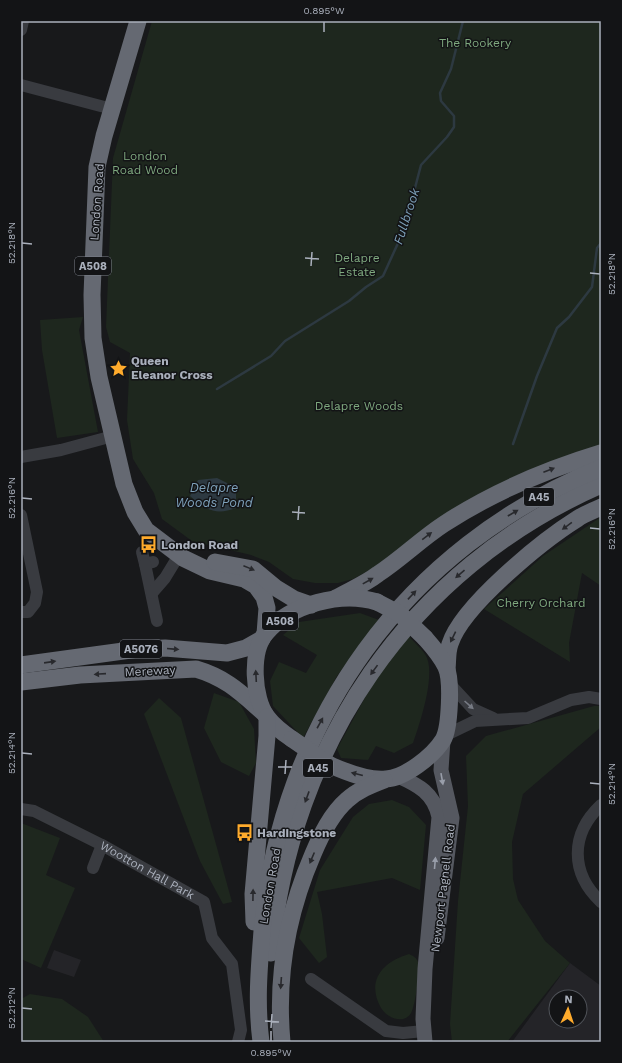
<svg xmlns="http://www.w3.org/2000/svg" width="622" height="1063" viewBox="0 0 622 1063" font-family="'Work Sans',sans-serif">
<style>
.built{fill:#242428;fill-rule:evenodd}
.green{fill:#1e271e}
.water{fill:#2d3941}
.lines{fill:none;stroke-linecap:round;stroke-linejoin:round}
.stream{stroke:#2d3941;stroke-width:2.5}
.minor{stroke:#393b40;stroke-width:12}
.major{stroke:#555860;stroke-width:15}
.highway{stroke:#656972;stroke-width:17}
.highway-bridge{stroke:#656972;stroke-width:17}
.oneway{fill:#28292d}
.oneway2{fill:#777b84}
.oneway3{fill:#999eaa}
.ticks{fill:none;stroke:#aab0bc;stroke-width:1.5}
.labels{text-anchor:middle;stroke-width:3;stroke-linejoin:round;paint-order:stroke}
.shield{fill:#131416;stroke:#7d818a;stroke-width:1}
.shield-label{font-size:11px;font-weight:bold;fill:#aab0bc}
.park-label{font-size:12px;fill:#7fa97f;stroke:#131416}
.street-label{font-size:12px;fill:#aab0bc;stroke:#131416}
.poi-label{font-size:12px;font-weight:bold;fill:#aab0bc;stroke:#131416;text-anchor:start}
.water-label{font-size:13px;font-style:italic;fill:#7ea1ba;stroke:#131416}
.neatline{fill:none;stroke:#aab0bc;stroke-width:1.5}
.ticks-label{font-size:10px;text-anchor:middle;fill:#aab0bc}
</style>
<rect width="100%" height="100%" fill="#18191b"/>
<g class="built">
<polygon points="54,950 81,960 74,977 47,968"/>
<path d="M 570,963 L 601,986 L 601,1042 L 512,1042 ZM 556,997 L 580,997 L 580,1021 L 556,1021 Z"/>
</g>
<g class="green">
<polygon points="152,21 601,21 601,446 353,579 338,583 315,583 293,579 269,562 251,555 192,541 162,519 154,493 133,459 127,420 130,353 110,342 106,327 113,158"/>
<polygon points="83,317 79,330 98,432 57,438 42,350 40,320"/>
<polygon points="601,517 601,586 582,573 569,643 570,662 484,609 543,556"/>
<polygon points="360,613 379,620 337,676 303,738 273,706 270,681 279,662 306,673 317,655 283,635 299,622"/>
<path d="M 409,636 C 414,643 424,650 427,658 C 435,678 420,723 413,743 L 394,753 L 376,746 L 368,760 L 341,758 L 337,749 L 374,681 Z"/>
<polygon points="214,693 239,702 254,729 256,763 249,776 221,762 204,728"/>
<polygon points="159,698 181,718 232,902 223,904 200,861 144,714"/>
<polygon points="594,706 601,706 601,727 523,794 512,842 513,879 518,900 545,941 570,963 507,1042 452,1042 450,1024 458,901 468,806 466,756 486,736"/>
<polygon points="392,800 409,807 426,825 420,890 392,878 317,892 322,914 327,957 319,963 299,938 320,870 353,817 369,804"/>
<polygon points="21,823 60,838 46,875 75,888 41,968 21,959"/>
<path d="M 409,954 C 413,956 416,957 418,962 C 421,968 415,1007 411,1013 C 404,1025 387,1018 381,1008 C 366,981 382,962 409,954 Z"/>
<polygon points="30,994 62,999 88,1017 104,1042 21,1042 21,999"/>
</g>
<path class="water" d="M 217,478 L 229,484 L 236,492 L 236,508 C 215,516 205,509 190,496 L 198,480 Z"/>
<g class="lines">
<g class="stream">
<polyline points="217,389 271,356 285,341 349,301 366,287 383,276 404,230 421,165 447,137 454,127 454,116 441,101 440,93 451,69 463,21"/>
<polyline points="513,444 537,376 557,328 569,317 592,287 597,248 601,243"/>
</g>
<g class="minor">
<polyline points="21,30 23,21"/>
<polyline points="21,85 112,109"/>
<polyline points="21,457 61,450 113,436"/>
<polyline points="21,515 37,592 35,603 28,612 21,612"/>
<polyline points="142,552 145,564 153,562"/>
<polyline points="145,564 157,621"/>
<polyline points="152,593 165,578 179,555"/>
<polyline points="448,682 473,709 493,718"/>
<polyline points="444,736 475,721 528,718 571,700 589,697 601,699"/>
<path d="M 601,805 C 570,834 570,873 601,902"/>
<path id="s1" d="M 21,809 L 34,811 L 102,845 L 204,902 L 212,938 L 232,964 L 241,1030 L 238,1042"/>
<polyline points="93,868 102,845"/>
<polyline points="311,979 386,1031 403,1033 424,1031"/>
</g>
<g class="major">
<path d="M 398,776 C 418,785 434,793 439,817 L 425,969 L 423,1019 L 425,1042"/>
<polyline points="437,938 452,818 441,770 443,740"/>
</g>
<g class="highway">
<polyline points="138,21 104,136 97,167 92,295 93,338 99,377 124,484 135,512 146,530 183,558 210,571 244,579 256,586 264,597 267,608 265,634"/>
<polyline points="215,562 253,569 276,588 294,599 311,605"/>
<path d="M 336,598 C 350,590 365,584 378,574 C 401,559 421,539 444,524 C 493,492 545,470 601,453"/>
<polyline points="21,665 138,649 165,648 227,653 246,648 262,639"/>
<path d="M 447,669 C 448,661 447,652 450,644 C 462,606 542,541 577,519 C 584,514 593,511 601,507"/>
<path d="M 21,682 L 80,675 L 196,669 C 227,678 242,694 265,714"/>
<path d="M 292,739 C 283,733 274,726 267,717 C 253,699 250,651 266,633 C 291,604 341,591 377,602"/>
<path d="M 330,765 C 346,772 368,781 386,779 C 405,778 433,756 443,740 C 450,728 452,680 446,667 C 441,656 433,647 425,638"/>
<polyline points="254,922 253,894 267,736 267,717"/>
<path d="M 271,953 C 290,746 409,569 601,485"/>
<path d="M 261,1042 C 256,1003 259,970 262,931 C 281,721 405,547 601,468"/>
<path d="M 282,1042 C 276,977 287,914 313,854 C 321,835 331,814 347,800 C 358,790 371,785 384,780"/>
</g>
<g class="highway-bridge">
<polyline points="377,602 400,614 425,638"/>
<polyline points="292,739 330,765"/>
</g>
</g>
<defs><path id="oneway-solid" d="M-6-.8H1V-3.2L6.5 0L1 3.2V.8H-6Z"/></defs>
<g class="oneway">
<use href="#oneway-solid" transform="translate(549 470) rotate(-21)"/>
<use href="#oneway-solid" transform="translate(513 513) rotate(-30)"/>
<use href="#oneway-solid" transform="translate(567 526) rotate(144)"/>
<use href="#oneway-solid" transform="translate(427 536) rotate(-37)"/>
<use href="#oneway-solid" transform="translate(249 568) rotate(22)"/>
<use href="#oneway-solid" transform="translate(460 574) rotate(139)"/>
<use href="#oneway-solid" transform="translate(368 581) rotate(-29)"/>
<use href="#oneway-solid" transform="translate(412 595) rotate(-47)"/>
<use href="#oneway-solid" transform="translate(453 637) rotate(116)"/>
<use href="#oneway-solid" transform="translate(173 649) rotate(5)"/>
<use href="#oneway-solid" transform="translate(50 662) rotate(-8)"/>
<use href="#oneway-solid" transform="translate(374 670) rotate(126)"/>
<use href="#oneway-solid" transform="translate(100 674) rotate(176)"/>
<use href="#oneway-solid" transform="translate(256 676) rotate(-93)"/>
<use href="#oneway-solid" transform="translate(320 723) rotate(-61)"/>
<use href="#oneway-solid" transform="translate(357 774) rotate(-166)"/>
<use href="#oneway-solid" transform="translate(307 797) rotate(110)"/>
<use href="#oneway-solid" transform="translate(312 858) rotate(113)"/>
<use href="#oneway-solid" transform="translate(253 895) rotate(-89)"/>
<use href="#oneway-solid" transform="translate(281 983) rotate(94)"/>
</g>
<use class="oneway2" href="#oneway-solid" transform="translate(469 705) rotate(42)"/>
<g class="oneway3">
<use href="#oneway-solid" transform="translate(442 779) rotate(80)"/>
<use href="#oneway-solid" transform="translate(435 863) rotate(-85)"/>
</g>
<path class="ticks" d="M 324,32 L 324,22M 22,243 L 32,244M 305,258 L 319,259M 311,266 L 312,252M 590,273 L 600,274M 22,498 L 32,499M 292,512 L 305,513M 298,520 L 299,506M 590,528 L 600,529M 22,753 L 32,754M 278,767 L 292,767M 285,774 L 286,760M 590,783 L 600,784M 22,1008 L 32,1009M 265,1021 L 279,1022M 271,1028 L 272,1014M 271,1041 L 271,1031"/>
<defs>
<symbol id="sight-bare" viewBox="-9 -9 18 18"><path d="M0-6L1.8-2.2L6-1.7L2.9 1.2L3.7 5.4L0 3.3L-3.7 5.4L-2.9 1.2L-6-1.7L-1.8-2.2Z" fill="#ffab2c" stroke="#131416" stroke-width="2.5" paint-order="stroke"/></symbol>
<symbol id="bus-bare" viewBox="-9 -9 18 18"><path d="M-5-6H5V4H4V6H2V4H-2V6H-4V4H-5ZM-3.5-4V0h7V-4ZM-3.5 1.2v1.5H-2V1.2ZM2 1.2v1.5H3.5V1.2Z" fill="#ffab2c" stroke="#131416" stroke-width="2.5" paint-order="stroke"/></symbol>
</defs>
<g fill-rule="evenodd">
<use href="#sight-bare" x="106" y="356" width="25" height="25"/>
<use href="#bus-bare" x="136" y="532" width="25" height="25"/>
<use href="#bus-bare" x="232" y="820" width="25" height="25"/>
</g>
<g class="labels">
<g class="shield">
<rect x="75" y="257" width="36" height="18" rx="3"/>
<rect x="524" y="488" width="30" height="18" rx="3"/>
<rect x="262" y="612" width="36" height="18" rx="3"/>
<rect x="120" y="640" width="42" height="18" rx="3"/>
<rect x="303" y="759" width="30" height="18" rx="3"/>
</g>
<g class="shield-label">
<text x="93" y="270">A508</text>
<text x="539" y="501">A45</text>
<text x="280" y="625">A508</text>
<text x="141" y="653">A5076</text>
<text x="318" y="772">A45</text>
</g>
<g class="park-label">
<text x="475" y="47">The Rookery</text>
<text x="145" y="160">London<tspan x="145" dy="14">Road Wood</tspan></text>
<text x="357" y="262">Delapre<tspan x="357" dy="14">Estate</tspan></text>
<text x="359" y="410">Delapre Woods</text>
<text x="541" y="607">Cherry Orchard</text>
</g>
<g class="street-label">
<text transform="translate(97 202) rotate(-86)" y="4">London Road</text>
<text transform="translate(150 671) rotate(-3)" y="4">Mereway</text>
<text dy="4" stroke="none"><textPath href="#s1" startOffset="141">Wootton Hall Park</textPath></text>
<text transform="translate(270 886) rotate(-80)" y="4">London Road</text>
<text transform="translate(443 888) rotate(-83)" y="4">Newport Pagnell Road</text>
</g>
<g class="poi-label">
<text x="131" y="365">Queen<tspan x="131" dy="14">Eleanor Cross</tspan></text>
<text x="161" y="549">London Road</text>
<text x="257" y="837">Hardingstone</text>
</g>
<g class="water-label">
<text transform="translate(406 216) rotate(-72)" y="5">Fullbrook</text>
<text x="214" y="492">Delapre<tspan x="214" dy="15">Woods Pond</tspan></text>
</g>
</g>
<rect width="622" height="1063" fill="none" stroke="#131416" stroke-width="44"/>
<g transform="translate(568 1009) rotate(3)"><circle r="19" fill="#131416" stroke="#4f5258"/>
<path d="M0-3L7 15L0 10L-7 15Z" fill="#ffab2c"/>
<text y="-6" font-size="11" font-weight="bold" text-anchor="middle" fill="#aab0bc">N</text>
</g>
<rect x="22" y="22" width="578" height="1019" class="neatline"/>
<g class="ticks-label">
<text x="324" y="14">0.895°W</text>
<text transform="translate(11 243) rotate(-90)" y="4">52.218°N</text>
<text transform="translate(611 274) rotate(-90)" y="4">52.218°N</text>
<text transform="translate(11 498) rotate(-90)" y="4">52.216°N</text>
<text transform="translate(611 529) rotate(-90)" y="4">52.216°N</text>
<text transform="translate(11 753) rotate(-90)" y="4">52.214°N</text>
<text transform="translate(611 784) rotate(-90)" y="4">52.214°N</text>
<text transform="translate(11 1008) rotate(-90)" y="4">52.212°N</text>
<text x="271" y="1056">0.895°W</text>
</g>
</svg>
